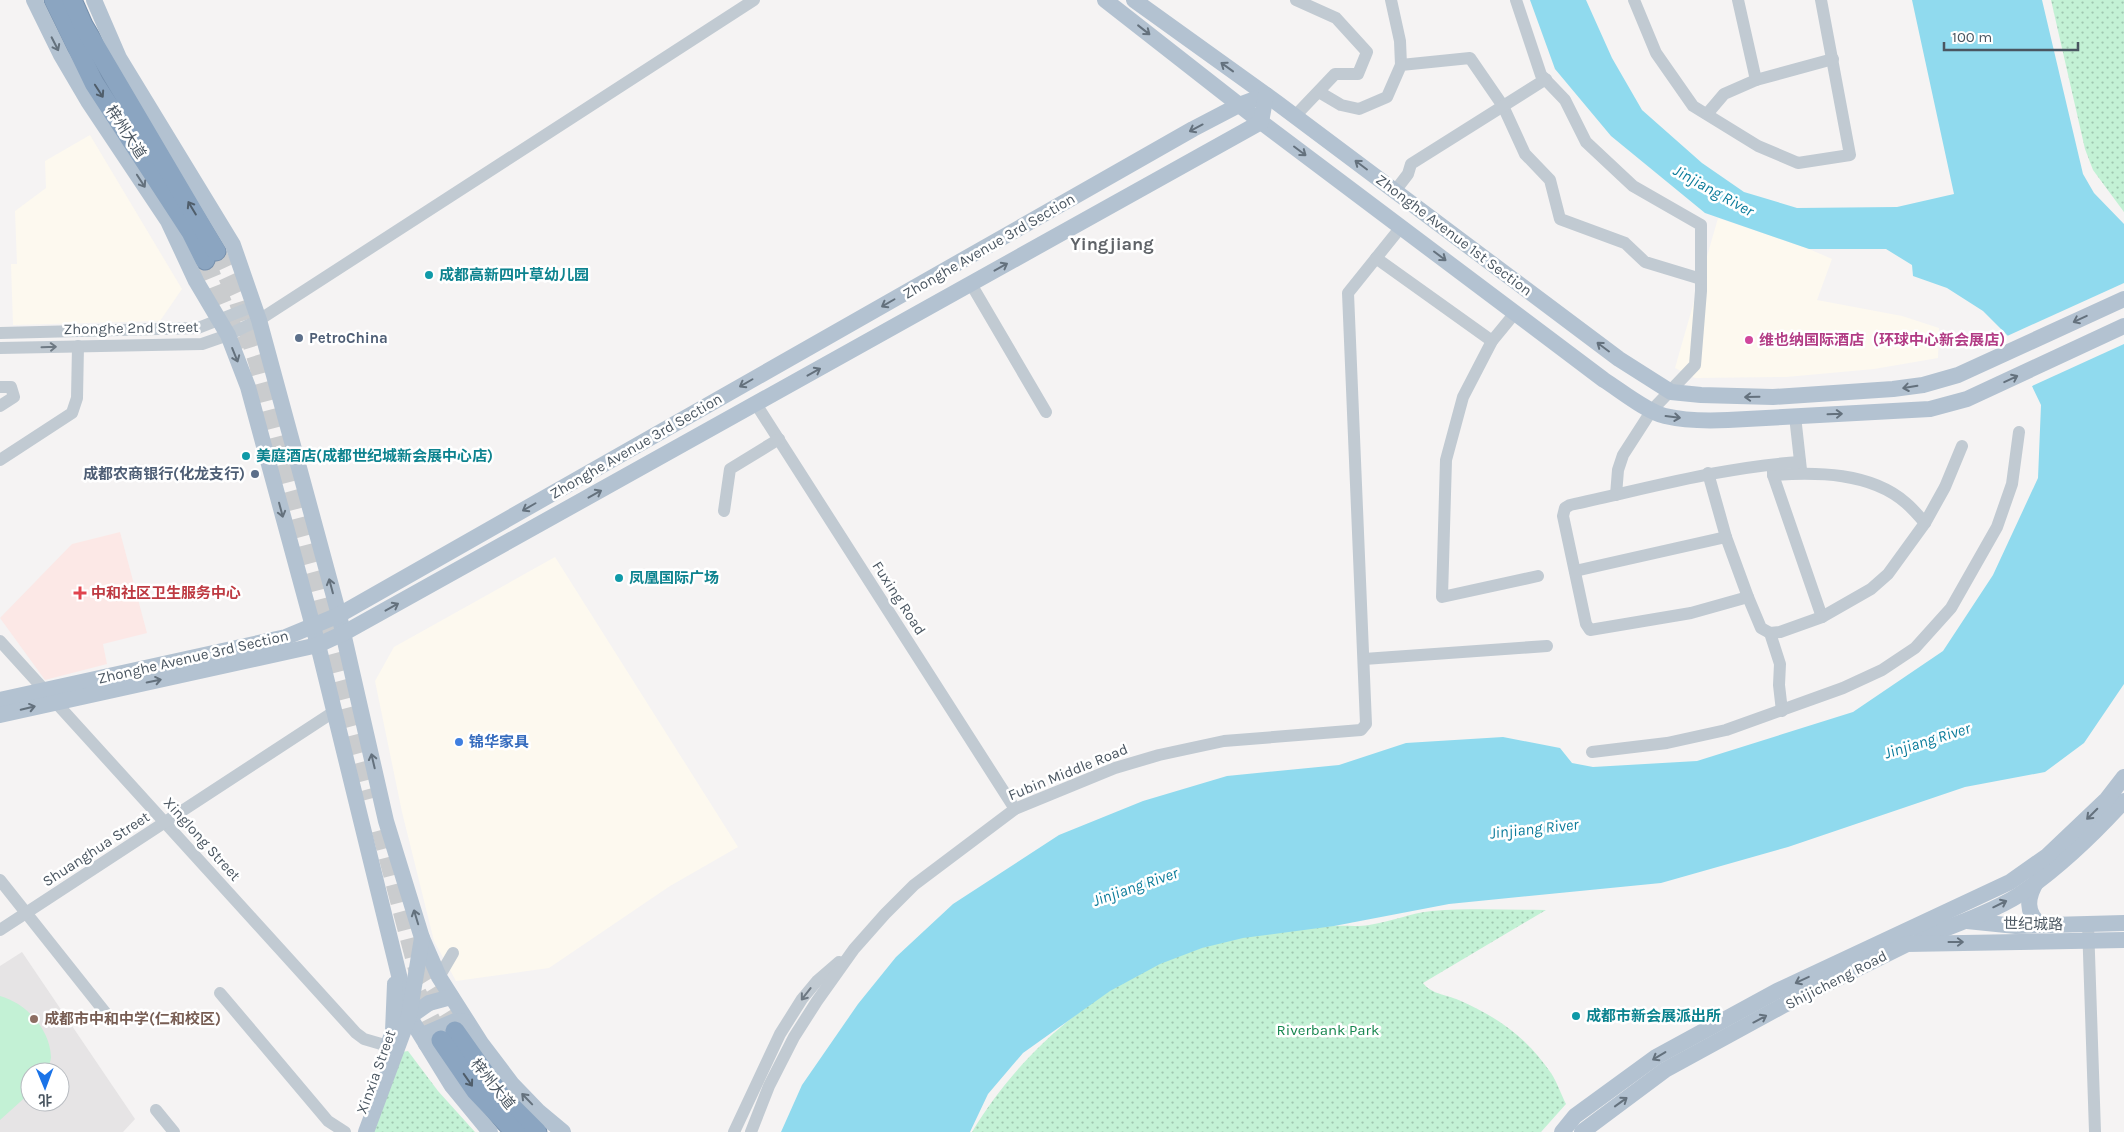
<svg xmlns="http://www.w3.org/2000/svg" width="2124" height="1132" viewBox="0 0 2124 1132" font-family="Karla,'Noto Sans SC',sans-serif">
<style>
.commercial{fill:#fdf9ef}
.education{fill:#e6e4e5;fill-rule:evenodd}
.medical{fill:#fce8e6}
.grass{fill:url(#grass-dots)}
.pitch{fill:#c3f1d5}
.water{fill:#90daee}
.pier{fill:#f5f3f3}
.lines{fill:none;stroke-linecap:round;stroke-linejoin:round}
.highway-tunnel{stroke:#caccce;stroke-width:19;stroke-dasharray:19 9;stroke-linecap:butt}
.highway-casing{stroke:#7690ad;stroke-width:21}
.minor{stroke:#c1cad2;stroke-width:12}
.major{stroke:#b3c2d1;stroke-width:16}
.highway{stroke:#8ba5c1;stroke-width:19}
.oneway{stroke:#64717d}
.oneway2{stroke:#505e6b}
.oneway3{stroke:#6e7983}
.culture-dot{fill:#0f9aa8;stroke:#fff;stroke-width:2}
.service-dot{fill:#5c6f8a;stroke:#fff;stroke-width:2}
.hotel-dot{fill:#d1479c;stroke:#fff;stroke-width:2}
.health-dot{fill:#e0444e;stroke:#fff;stroke-width:2}
.shop-dot{fill:#3f7fe0;stroke:#fff;stroke-width:2}
.education-dot{fill:#8d6e63;stroke:#fff;stroke-width:2}
.labels{text-anchor:middle;stroke-width:5;stroke-linejoin:round;paint-order:stroke}
.street-label{font-size:15px;fill:#4a5661;stroke:#fff}
.culture-label{font-size:15px;font-weight:bold;fill:#0d838f;stroke:#fff;text-anchor:start}
.service-label{font-size:15px;font-weight:bold;fill:#4e5e75;stroke:#fff;text-anchor:start}
.hotel-label{font-size:15px;font-weight:bold;fill:#b23c85;stroke:#fff;text-anchor:start}
.health-label{font-size:15px;font-weight:bold;fill:#be3a42;stroke:#fff;text-anchor:start}
.shop-label{font-size:15px;font-weight:bold;fill:#366cbe;stroke:#fff;text-anchor:start}
.education-label{font-size:15px;font-weight:bold;fill:#785e54;stroke:#fff;text-anchor:start}
.park-label{font-size:15px;fill:#17864f;stroke:#fff}
.water-label{font-size:16px;font-style:italic;fill:#0c7c9b;stroke:#fff}
.quarter-label{font-size:18px;font-weight:bold;fill:#5f6368;stroke:#fff}
</style>
<defs>
<pattern id="grass-dots" width="8" height="8" patternUnits="userSpaceOnUse" patternTransform="scale(1.25)"><rect width="8" height="8" fill="#c3f1d5"/><path d="M2 2h.1M6 6h.1" fill="none" stroke="#a0c6b0" stroke-width="1.8" stroke-linecap="round"/></pattern>
</defs>
<rect width="100%" height="100%" fill="#f5f3f3"/>
<g class="commercial">
<polygon points="90,135 182,289 160,321 13,325 11,264 17,264 15,211 46,188 45,161"/>
<polygon points="1718,218 1809,249 1832,259 1817,300 1902,316 1939,328 1938,358 1874,369 1786,377 1695,378 1675,368"/>
<polygon points="555,557 738,847 670,886 549,968 456,981 434,941 402,812 375,681 394,647"/>
</g>
<path class="education" d="M 22,952 L 135,1119 L 123,1132 L 0,1132 L 0,966 ZM 30,1072 L 60,1072 L 60,1102 L 30,1102 Z"/>
<polygon class="medical" points="120,532 147,633 103,644 107,664 45,680 0,618 72,544"/>
<g class="grass">
<polygon points="2051,0 2124,0 2124,212 2093,170 2085,149"/>
<path d="M 1546,910 L 1423,983 C 1432,995 1449,995 1461,1001 C 1499,1018 1527,1038 1551,1073 C 1557,1082 1561,1094 1566,1104 L 1541,1132 L 972,1132 C 1030,1035 1132,957 1245,937 C 1273,932 1302,929 1331,926 C 1344,925 1357,927 1369,925 C 1390,922 1411,913 1432,911 C 1470,908 1508,910 1546,910 Z"/>
<polygon points="408,1051 438,1091 475,1132 370,1132 402,1052"/>
</g>
<path class="pitch" d="M 0,996 C 26,1003 50,1029 51,1057 C 51,1061 48,1067 47,1072 L 30,1072 L 30,1093 L 0,1120 Z"/>
<polygon class="water" points="1530,0 1586,0 1612,58 1642,110 1702,163 1744,192 1797,208 1897,207 1954,194 1912,0 2042,0 2083,174 2094,193 2124,224 2124,684 2084,743 2045,772 1965,787 1788,847 1661,883 1449,904 1334,926 1243,938 1202,948 1160,964 1110,991 1023,1053 988,1094 970,1132 781,1132 802,1085 858,1004 896,957 953,904 1059,835 1143,801 1227,776 1339,765 1406,743 1503,737 1560,748 1572,763 1593,767 1697,761 1853,712 1943,651 1993,575 2038,478 2041,405 2008,336 1983,311 1947,288 1913,276 1912,265 1886,249 1809,249 1705,213 1611,136 1555,69"/>
<polygon class="pier" points="2124,283 2124,344 2030,387 2005,337"/>
<g class="lines">
<g class="highway-tunnel">
<polyline points="216,251 237,297 258,363 373,798"/>
<polyline points="205,260 241,349"/>
<polyline points="381,830 418,971 455,1031"/>
<polyline points="417,993 441,1040"/>
</g>
<defs>
<g id="highway">
<polyline points="54,0 94,83 191,232 205,260"/>
<polyline points="72,0 83,25 216,251"/>
<polyline points="455,1031 501,1096 537,1132"/>
<polyline points="441,1040 476,1091 515,1132"/>
</g>
</defs>
<use href="#highway" class="highway-casing"/>
<g class="minor">
<polyline points="1391,0 1400,41 1401,65"/>
<polyline points="1516,0 1541,75 1565,100 1586,142 1633,186 1701,225 1701,291 1695,365 1652,410 1623,455 1618,470 1616,495"/>
<polyline points="1634,0 1656,53 1693,106 1758,146 1798,163 1850,155 1821,0"/>
<polyline points="1756,80 1833,59"/>
<polyline points="1319,92 1341,105 1359,109 1387,97 1401,65 1470,58 1503,106 1525,154 1550,180 1560,219 1625,243 1645,262 1701,279"/>
<polyline points="1707,114 1724,94 1756,80 1738,0"/>
<polyline points="1295,116 1335,74 1358,74 1367,52 1336,18 1296,0"/>
<polyline points="1395,191 1408,174 1411,164 1546,79"/>
<polyline points="1376,258 1492,341"/>
<polyline points="971,284 1046,412"/>
<polyline points="1515,313 1492,341 1463,397 1446,460 1442,597 1538,576"/>
<polyline points="0,333 198,328 254,306"/>
<polyline points="0,348 202,344 228,335 259,320 754,0"/>
<polyline points="0,387 11,387 14,397 0,406"/>
<polyline points="756,404 1015,809"/>
<polyline points="1795,416 1801,470"/>
<polyline points="0,460 72,413 77,398 78,346"/>
<polyline points="1773,469 1773,475 1822,617"/>
<polyline points="1708,473 1726,537 1748,597 1761,628 1770,633 1780,664 1779,685 1782,711"/>
<path d="M 1773,475 C 1816,472 1871,472 1906,503 C 1913,509 1919,516 1925,523"/>
<polyline points="724,511 730,469 779,439"/>
<polyline points="1575,571 1726,537"/>
<path d="M 1748,597 L 1691,613 L 1590,630 L 1586,624 L 1563,516 L 1565,508 L 1570,505 C 1646,489 1722,467 1800,462"/>
<polyline points="1770,633 1780,632 1822,617 1871,589 1888,574 1925,523 1945,487 1962,446"/>
<polyline points="0,641 356,1033 364,1039 388,1046"/>
<polyline points="1364,659 1547,646"/>
<polyline points="1592,752 1667,743 1726,730 1843,688 1882,670 1915,648 1951,608 1997,527 2012,484 2019,432"/>
<polyline points="0,880 108,1016"/>
<polyline points="2088,924 2095,1132"/>
<polyline points="0,930 335,711"/>
<polyline points="439,977 453,953"/>
<polyline points="220,993 328,1121 345,1132"/>
<polyline points="156,1110 174,1132"/>
<polyline points="734,1132 780,1034 802,999 817,981 839,962"/>
<polyline points="751,1132 769,1086 794,1037 817,1001 854,949 885,914 914,885 1015,809 1115,768 1159,755 1224,741 1361,730 1366,724 1348,293 1401,227"/>
</g>
<g class="major">
<polyline points="34,0 61,55 88,101 168,221 196,281 228,335 248,387 318,645 409,1016 452,1086 490,1132"/>
<polyline points="94,0 119,58 233,245 259,320 339,615 386,821 422,938 439,977 481,1043 512,1084 539,1112 563,1132"/>
<path d="M 1105,0 L 1261,122 L 1604,380 C 1620,390 1647,412 1665,416 C 1686,421 1707,421 1728,420 L 1930,409 L 1967,399 L 2124,326"/>
<polyline points="1134,0 1276,102 1619,359 1671,392 1701,395 1773,397 1893,389 1923,385 1958,375 2124,299"/>
<polyline points="0,700 286,637 339,615 1193,129 1239,105 1266,95"/>
<polyline points="0,715 318,645 344,633 1261,122 1266,95"/>
<path d="M 2037,881 C 2027,897 2025,913 2041,925"/>
<polyline points="1967,921 2016,926 2124,923"/>
<path d="M 1921,938 C 1951,926 1992,912 2019,895 C 2056,870 2094,834 2124,801"/>
<polyline points="405,1020 429,1003 451,997"/>
<polyline points="426,1044 427,1033 455,1021 467,1022"/>
<polyline points="388,1046 393,1031 395,984"/>
<polyline points="366,1132 409,1016 422,938"/>
<polyline points="1562,1132 1575,1116 1656,1057 1777,991 2010,882 2047,856 2107,799 2124,777"/>
<polyline points="1582,1132 1665,1070 1784,1005 1907,944 2124,940"/>
</g>
<use href="#highway" class="highway"/>
</g>
<defs><path id="oneway-shaft" d="M-6 0H5M1.5-3L5.5 0L1.5 3" fill="none" stroke-width="1.6" stroke-linecap="round" stroke-linejoin="round" transform="scale(1.25)"/></defs>
<g class="oneway">
<use href="#oneway-shaft" transform="translate(1144 30) rotate(38)"/>
<use href="#oneway-shaft" transform="translate(55 44) rotate(63)"/>
<use href="#oneway-shaft" transform="translate(1227 67) rotate(-144)"/>
<use href="#oneway-shaft" transform="translate(1196 128) rotate(152)"/>
<use href="#oneway-shaft" transform="translate(1300 151) rotate(37)"/>
<use href="#oneway-shaft" transform="translate(1361 165) rotate(-143)"/>
<use href="#oneway-shaft" transform="translate(141 181) rotate(57)"/>
<use href="#oneway-shaft" transform="translate(1440 256) rotate(37)"/>
<use href="#oneway-shaft" transform="translate(1001 267) rotate(-29)"/>
<use href="#oneway-shaft" transform="translate(888 303) rotate(150)"/>
<use href="#oneway-shaft" transform="translate(2080 319) rotate(155)"/>
<use href="#oneway-shaft" transform="translate(1603 347) rotate(-143)"/>
<use href="#oneway-shaft" transform="translate(235 355) rotate(68)"/>
<use href="#oneway-shaft" transform="translate(814 372) rotate(-29)"/>
<use href="#oneway-shaft" transform="translate(2011 379) rotate(-25)"/>
<use href="#oneway-shaft" transform="translate(746 383) rotate(150)"/>
<use href="#oneway-shaft" transform="translate(1910 387) rotate(171)"/>
<use href="#oneway-shaft" transform="translate(1752 397) rotate(179)"/>
<use href="#oneway-shaft" transform="translate(1835 414) rotate(-2)"/>
<use href="#oneway-shaft" transform="translate(1673 417) rotate(7)"/>
<use href="#oneway-shaft" transform="translate(595 494) rotate(-29)"/>
<use href="#oneway-shaft" transform="translate(529 507) rotate(150)"/>
<use href="#oneway-shaft" transform="translate(281 510) rotate(75)"/>
<use href="#oneway-shaft" transform="translate(331 586) rotate(-105)"/>
<use href="#oneway-shaft" transform="translate(392 607) rotate(-29)"/>
<use href="#oneway-shaft" transform="translate(154 681) rotate(-12)"/>
<use href="#oneway-shaft" transform="translate(28 708) rotate(-13)"/>
<use href="#oneway-shaft" transform="translate(373 761) rotate(-103)"/>
<use href="#oneway-shaft" transform="translate(2092 814) rotate(135)"/>
<use href="#oneway-shaft" transform="translate(2000 904) rotate(-26)"/>
<use href="#oneway-shaft" transform="translate(416 917) rotate(-107)"/>
<use href="#oneway-shaft" transform="translate(1956 942)"/>
<use href="#oneway-shaft" transform="translate(1802 980) rotate(155)"/>
<use href="#oneway-shaft" transform="translate(1760 1019) rotate(-28)"/>
<use href="#oneway-shaft" transform="translate(1659 1056) rotate(149)"/>
<use href="#oneway-shaft" transform="translate(527 1099) rotate(-134)"/>
<use href="#oneway-shaft" transform="translate(1621 1102) rotate(-36)"/>
</g>
<g class="oneway2">
<use href="#oneway-shaft" transform="translate(99 91) rotate(57)"/>
<use href="#oneway-shaft" transform="translate(192 208) rotate(-121)"/>
<use href="#oneway-shaft" transform="translate(468 1080) rotate(55)"/>
</g>
<g class="oneway3">
<use href="#oneway-shaft" transform="translate(49 347) rotate(-2)"/>
<use href="#oneway-shaft" transform="translate(806 994) rotate(128)"/>
</g>
<g class="culture-dot">
<circle cx="429" cy="275" r="5"/>
<circle cx="246" cy="456" r="5"/>
<circle cx="619" cy="578" r="5"/>
<circle cx="1576" cy="1016" r="5"/>
</g>
<g class="service-dot">
<circle cx="299" cy="338" r="5"/>
<circle cx="255" cy="474" r="5"/>
</g>
<circle class="hotel-dot" cx="1749" cy="340" r="5"/>
<path class="health-dot" d="M77.5 585.5h5v5h5v5h-5v5h-5v-5h-5v-5h5z"/>
<circle class="shop-dot" cx="459" cy="742" r="5"/>
<circle class="education-dot" cx="34" cy="1019" r="5"/>
<g class="labels">
<g class="street-label">
<text transform="translate(126 132) rotate(57)" y="5">梓州大道</text>
<text transform="translate(1454 235) rotate(37)" y="5">Zhonghe Avenue 1st Section</text>
<text transform="translate(989 246) rotate(-30)" y="5">Zhonghe Avenue 3rd Section</text>
<text transform="translate(131 328) rotate(-1)" y="5">Zhonghe 2nd Street</text>
<text transform="translate(636 446) rotate(-30)" y="5">Zhonghe Avenue 3rd Section</text>
<text transform="translate(899 598) rotate(57)" y="5">Fuxing Road</text>
<text transform="translate(193 657) rotate(-13)" y="5">Zhonghe Avenue 3rd Section</text>
<text transform="translate(1068 772) rotate(-22)" y="5">Fubin Middle Road</text>
<text transform="translate(202 839) rotate(48)" y="5">Xinglong Street</text>
<text transform="translate(96 849) rotate(-33)" y="5">Shuanghua Street</text>
<text transform="translate(2033 924) rotate(1)" y="5">世纪城路</text>
<text transform="translate(1836 980) rotate(-27)" y="5">Shijicheng Road</text>
<text transform="translate(376 1072) rotate(-70)" y="5">Xinxia Street</text>
<text transform="translate(493 1084) rotate(51)" y="5">梓州大道</text>
</g>
<g class="culture-label">
<text x="439" y="280">成都高新四叶草幼儿园</text>
<text x="256" y="461">美庭酒店(成都世纪城新会展中心店)</text>
<text x="629" y="583">凤凰国际广场</text>
<text x="1586" y="1021">成都市新会展派出所</text>
</g>
<g class="service-label">
<text x="309" y="343">PetroChina</text>
<text x="245" y="479" text-anchor="end">成都农商银行(化龙支行)</text>
</g>
<g class="hotel-label">
<text x="1759" y="345">维也纳国际酒店（环球中心新会展店）</text>
</g>
<g class="health-label">
<text x="91" y="598">中和社区卫生服务中心</text>
</g>
<g class="shop-label">
<text x="469" y="747">锦华家具</text>
</g>
<g class="education-label">
<text x="44" y="1024">成都市中和中学(仁和校区)</text>
</g>
<g class="park-label">
<text x="1328" y="1035">Riverbank Park</text>
</g>
<g class="water-label">
<text transform="translate(1714 190) rotate(29)" y="6">Jinjiang River</text>
<text transform="translate(1927 740) rotate(-17)" y="6">Jinjiang River</text>
<text transform="translate(1534 828) rotate(-6)" y="6">Jinjiang River</text>
<text transform="translate(1135 886) rotate(-19)" y="6">Jinjiang River</text>
</g>
<g class="quarter-label">
<text x="1112" y="250">Yingjiang</text>
</g>
</g>
<g transform="translate(45 1087) rotate(179)"><circle r="24" fill="#ffffff" stroke="#b7bbc0"/>
<path d="M0-4L9 19L0 12L-9 19Z" fill="#1a73e8"/>
<text y="-8" font-size="14" font-weight="bold" text-anchor="middle" fill="#4a5661">北</text>
</g>
<path d="M1944 42v8h134v-8" fill="none" stroke="#4a5661" stroke-width="2.5"/>
<text x="1952" y="42" font-size="15" fill="#4a5661" stroke="#ffffff" stroke-width="4" paint-order="stroke">100 m</text>
</svg>
